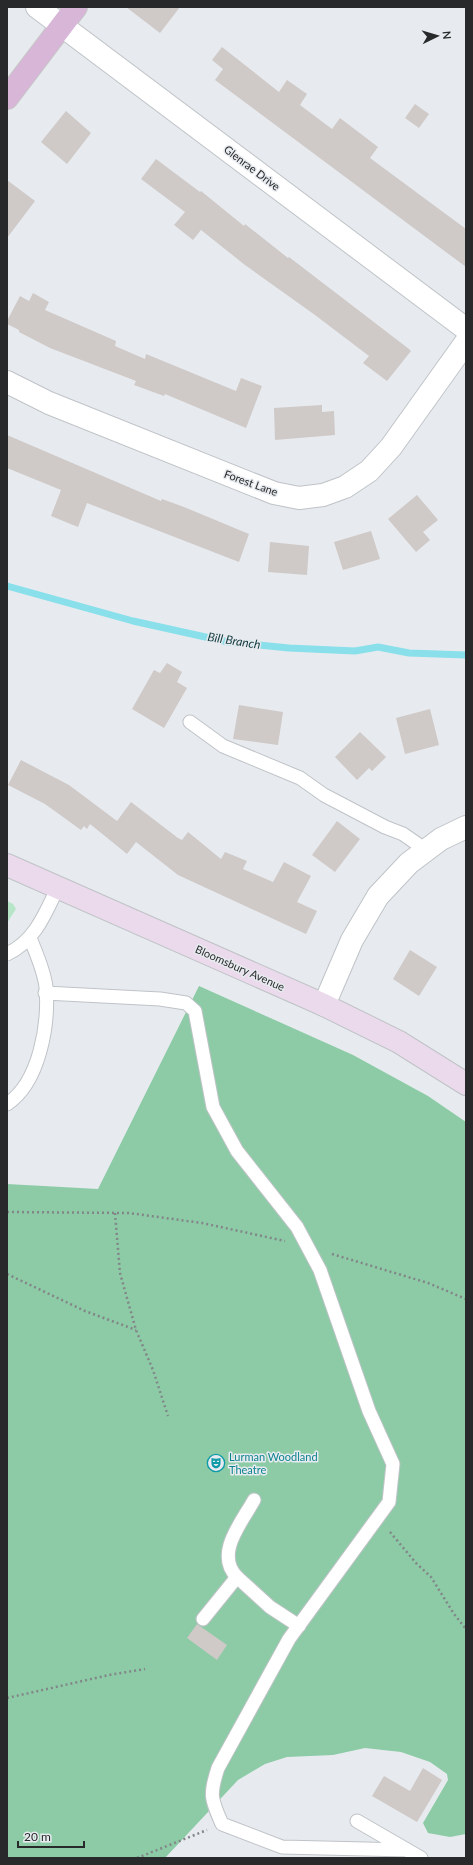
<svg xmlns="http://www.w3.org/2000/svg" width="473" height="1865" viewBox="0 0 473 1865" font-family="Lato,sans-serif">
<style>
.green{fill:#b6e5c8}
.forest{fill:#8ccba6}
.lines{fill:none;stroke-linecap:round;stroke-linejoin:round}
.stream{stroke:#89dfea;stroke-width:7}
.building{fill:#cfc9c7}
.lane-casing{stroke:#bfc3c7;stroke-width:15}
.street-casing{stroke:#bfc3c7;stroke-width:24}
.secondary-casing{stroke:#bfc3c7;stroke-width:24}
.primary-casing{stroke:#c7c7c8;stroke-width:24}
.path{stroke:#838688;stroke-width:2.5;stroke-dasharray:2 3;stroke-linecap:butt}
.lane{stroke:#fff;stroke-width:13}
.street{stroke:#fff;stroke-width:22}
.secondary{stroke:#ebdaeb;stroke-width:22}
.primary{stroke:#d7b6d7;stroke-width:22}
.labels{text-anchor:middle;stroke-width:3;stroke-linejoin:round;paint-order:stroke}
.street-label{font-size:11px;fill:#27292a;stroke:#e7ebef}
.culture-label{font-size:11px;fill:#0d838f;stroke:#e7ebef;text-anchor:start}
.water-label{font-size:12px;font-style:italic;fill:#0f383d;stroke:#e7ebef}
</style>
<rect width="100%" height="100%" fill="#e7ebef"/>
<polygon class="green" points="7,901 13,904 16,909 7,923"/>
<polygon class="forest" points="199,986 353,1055 428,1096 466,1122 466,1834 450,1837 428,1833 423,1823 448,1780 447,1774 430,1762 401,1752 365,1748 333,1755 287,1757 265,1764 238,1780 165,1858 7,1858 7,1184 98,1189"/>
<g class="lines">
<polyline class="stream" points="7,586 133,621 228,642 289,648 355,651 378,647 409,653 466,655"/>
</g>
<g class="building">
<polygon points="126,7 180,7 160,33"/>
<polygon points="222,47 279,92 287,80 307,94 300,105 332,129 340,118 378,147 370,158 466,229 466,267 215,80 223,69 212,60"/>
<polygon points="415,104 429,114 419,128 405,118"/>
<polygon points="66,111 91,133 67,164 41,142"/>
<polygon points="156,159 200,192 201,191 244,226 245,224 288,258 289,257 409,349 411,351 387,381 363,363 369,356 315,315 245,265 201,230 193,240 174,225 185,212 141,179"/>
<polygon points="7,180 35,201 7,238"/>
<polygon points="33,293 49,302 45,310 116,341 115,346 145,359 146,354 236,391 241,378 262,386 246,428 165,394 164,396 134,385 136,381 50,348 19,332 19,330 7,324 7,321 20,296 29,301"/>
<polygon points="322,405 322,412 334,411 335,435 275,440 274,408"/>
<polygon points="7,435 161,501 162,499 184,507 249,534 239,562 87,503 78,527 51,516 61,490 7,468"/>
<polygon points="417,495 438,520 423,532 430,540 416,552 388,519"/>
<polygon points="371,531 380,559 343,570 334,542"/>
<polygon points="270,542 309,546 307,575 268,572"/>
<polygon points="167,663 182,672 177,682 187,688 164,728 132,709 154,670 160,673"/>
<polygon points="239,705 283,712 278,745 233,739"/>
<polygon points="430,709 439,745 405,754 396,718"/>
<polygon points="360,732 386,757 372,771 369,768 357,780 335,757"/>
<polygon points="21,760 69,785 117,821 131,802 178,838 182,840 188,832 221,859 225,852 247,861 243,869 273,882 284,862 311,876 297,902 317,911 306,934 178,875 136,842 127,854 90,824 87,829 84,826 81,830 45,804 8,785"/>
<polygon points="337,821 360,839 335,872 312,855"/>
<polygon points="410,950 437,967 419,996 393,979"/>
<polygon points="197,1624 227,1645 217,1660 187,1638"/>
<polygon points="423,1768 442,1780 417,1822 372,1796 384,1776 410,1791"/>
</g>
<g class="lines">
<defs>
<g id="lane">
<polyline points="190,722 223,746 300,778 324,795 385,827 403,834 426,850"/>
<path d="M 7,954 C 35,941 45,914 58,887"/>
<path d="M 45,993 L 160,999 L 186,1003 L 195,1011 L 213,1107 L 237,1151 L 297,1227 L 320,1270 L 369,1411 L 393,1464 L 389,1502 L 289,1639 L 218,1768 C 209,1795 211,1799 222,1824 L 282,1847 L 407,1850"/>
<path d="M 7,1104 C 40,1082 49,1024 46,987 C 44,970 36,953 30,938"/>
<path d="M 254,1500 C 242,1522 214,1554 237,1577 L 270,1607 L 299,1626"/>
<polyline points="203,1619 237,1577"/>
<polyline points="357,1821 421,1858"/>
</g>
<g id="street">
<polyline points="37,7 466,329"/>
<polyline points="7,382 49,403 274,493 299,498 323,495 345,487 369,471 391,447 466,342"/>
<polyline points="324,1005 352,940 378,896 409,863 441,839 466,827"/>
</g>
<polyline id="secondary" points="7,865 324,1005 399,1042 466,1084"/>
<polyline id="primary" points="7,98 76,7"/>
</defs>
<use href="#lane" class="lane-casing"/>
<use href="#street" class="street-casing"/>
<use href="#secondary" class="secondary-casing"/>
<use href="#primary" class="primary-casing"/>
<g class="path">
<polyline points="7,1212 129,1213 202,1223 285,1241"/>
<polyline points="115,1213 120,1273 136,1330 153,1370 168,1416"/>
<polyline points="332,1254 428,1283 466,1299"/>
<polyline points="7,1274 85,1311 136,1330"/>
<polyline points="390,1532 416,1563 431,1577 454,1614 466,1629"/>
<polyline points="7,1698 109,1675 145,1669"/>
<polyline points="137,1858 207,1830"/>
</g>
<use href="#lane" class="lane"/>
<use href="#street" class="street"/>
<use href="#secondary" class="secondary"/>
<use href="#primary" class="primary"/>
</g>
<defs>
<symbol id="theatre-ring" viewBox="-11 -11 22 22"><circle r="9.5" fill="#e7ebef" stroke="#0f9aa8" stroke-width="1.5"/><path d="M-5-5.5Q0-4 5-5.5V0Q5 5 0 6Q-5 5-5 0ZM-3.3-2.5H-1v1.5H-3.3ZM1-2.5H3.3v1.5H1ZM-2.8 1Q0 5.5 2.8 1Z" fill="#0f9aa8"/></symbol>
</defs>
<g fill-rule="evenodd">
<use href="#theatre-ring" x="206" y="1453" width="20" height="20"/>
</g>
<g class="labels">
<g class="street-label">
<text transform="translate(252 168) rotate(37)" y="4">Glenrae Drive</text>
<text transform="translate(251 483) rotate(20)" y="4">Forest Lane</text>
<text transform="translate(240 968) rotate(24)" y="4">Bloomsbury Avenue</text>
</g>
<g class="culture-label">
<text x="229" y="1461">Lurman Woodland<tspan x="229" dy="13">Theatre</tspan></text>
</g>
<g class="water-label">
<text transform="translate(234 641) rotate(9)" y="4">Bill Branch</text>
</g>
</g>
<rect width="473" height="1865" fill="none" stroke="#27292a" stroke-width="16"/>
<g transform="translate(437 36) rotate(85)" stroke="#e7ebef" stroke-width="3" paint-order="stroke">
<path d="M0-3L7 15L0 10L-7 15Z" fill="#27292a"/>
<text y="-6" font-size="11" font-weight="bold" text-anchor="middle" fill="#27292a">N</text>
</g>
<path d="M18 1841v6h66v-6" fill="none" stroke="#27292a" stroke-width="2"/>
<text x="24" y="1841" font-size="12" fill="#27292a" stroke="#e7ebef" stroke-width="3" paint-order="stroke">20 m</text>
</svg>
